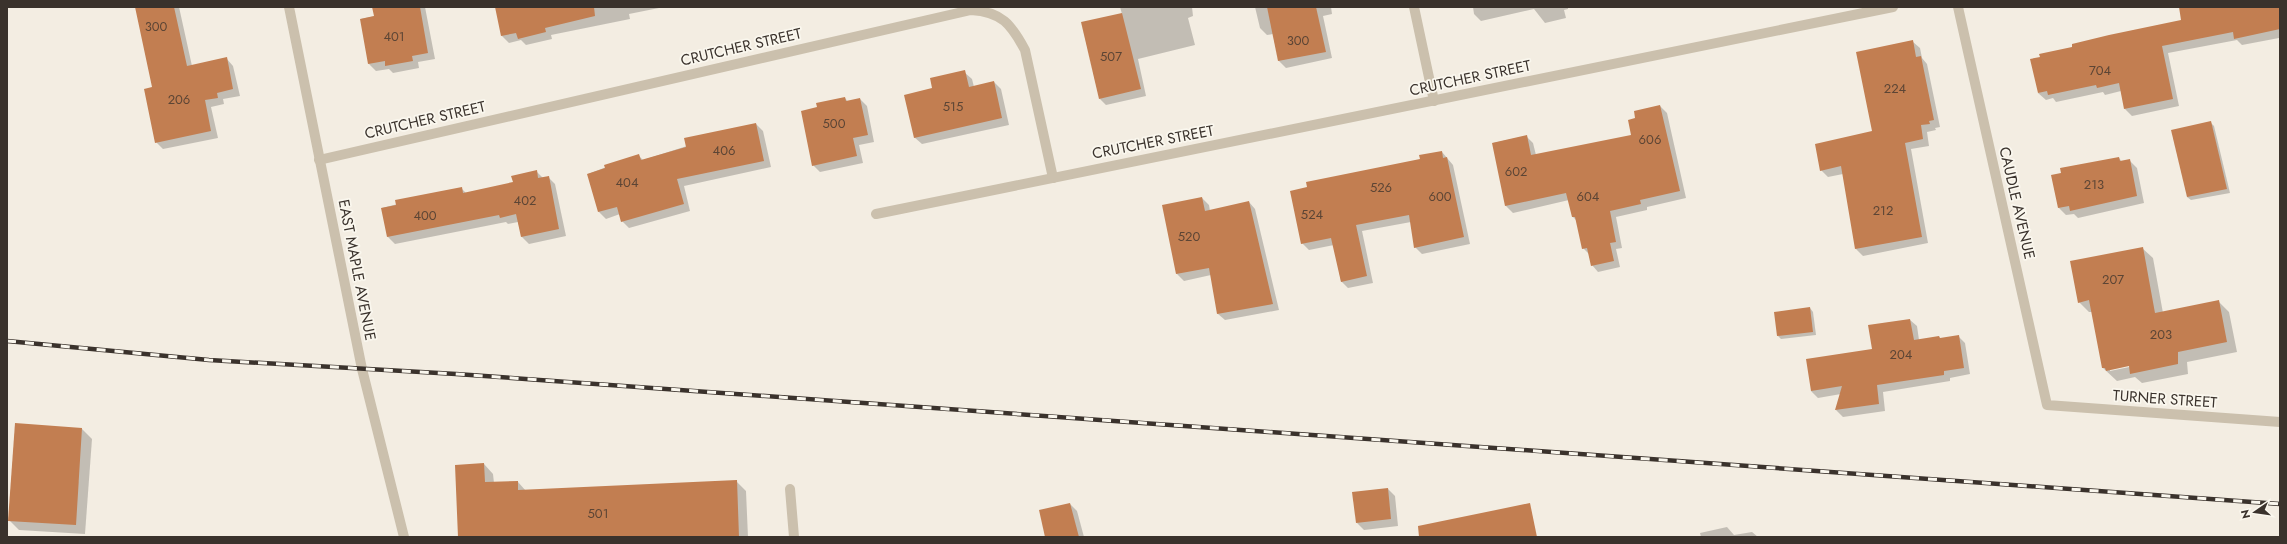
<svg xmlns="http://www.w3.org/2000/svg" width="2287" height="544" viewBox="0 0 2287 544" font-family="Jost,sans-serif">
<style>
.shadow{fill:#0003;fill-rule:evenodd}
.building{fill:#c27e51}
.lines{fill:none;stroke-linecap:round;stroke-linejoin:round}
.minor{stroke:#cbc0ad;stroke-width:10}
.rail-casing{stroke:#3a322c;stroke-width:4.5}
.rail{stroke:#faf7ee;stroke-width:3;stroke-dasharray:9;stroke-linecap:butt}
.labels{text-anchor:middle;stroke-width:3.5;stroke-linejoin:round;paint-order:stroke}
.number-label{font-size:13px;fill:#5c4535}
.street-label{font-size:15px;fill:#3a322c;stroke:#faf7ee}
</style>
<rect width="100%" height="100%" fill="#f3ede2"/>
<g class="shadow">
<polygon points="136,7 179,7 192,66 226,58 233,66 240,96 223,99 224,104 211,107 218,138 163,149 156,142 153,88"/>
<polygon points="378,7 425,7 435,59 418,62 419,68 393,73 389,69 376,71 369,64 361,19 375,16"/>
<polygon points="496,7 664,7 629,14 630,19 551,35 552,39 526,45 521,40 509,43 502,36"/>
<polygon points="1120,7 1192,7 1193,16 1188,18 1195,45 1138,59 1146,96 1106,105 1100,99 1122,14"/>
<polygon points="1255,7 1331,7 1332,14 1323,16 1332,58 1286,68 1279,61 1273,34 1267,35 1260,28"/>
<polygon points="1473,7 1568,7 1568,9 1564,10 1566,18 1545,23 1534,9 1481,21 1474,14"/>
<polygon points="2180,7 2280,7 2280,43 2279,38 2242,45 2237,40 2168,53 2179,106 2132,116 2125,109 2121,91 2105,95 2103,92 2056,102 2053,98 2046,100 2038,93 2182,20"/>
<polygon points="1913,42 1920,48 1922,58 1927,64 1940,127 1935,128 1936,130 1927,132 1929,146 1911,149 1928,243 1863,256 1856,249 1843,174 1828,177 1821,170 1873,131"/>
<polygon points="964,72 972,79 974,87 994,82 1001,89 1009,125 922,144 914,137 934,89"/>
<polygon points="845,98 848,102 860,99 867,106 874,142 859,145 863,163 820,172 813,165 818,108"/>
<polygon points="1660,106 1667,113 1686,198 1647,207 1647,210 1616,217 1622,248 1616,249 1620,267 1598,272 1592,265 1590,255 1583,248 1577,221 1573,217 1569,200 1513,213 1506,206 1493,143 1526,136 1533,143 1536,155 1632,136 1637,119"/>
<polygon points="2210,122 2214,126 2230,193 2191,200 2187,197"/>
<polygon points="756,124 763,131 771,167 684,186 690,211 629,228 622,221 620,214 606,219 599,212 588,174 638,155 643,160"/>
<polygon points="1442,152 1453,165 1470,244 1422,254 1415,247 1411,222 1362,231 1373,283 1348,288 1341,281 1334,245 1309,250 1302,243 1421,160"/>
<polygon points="2119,158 2122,162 2130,161 2137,168 2144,203 2078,218 2074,214 2066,215 2059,208 2052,176"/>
<polygon points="537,172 543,178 548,177 555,184 566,236 529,244 522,237 518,222 508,224 506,222 395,244 388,237 382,208 461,188 466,193 514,183"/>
<polygon points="1202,198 1209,205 1210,211 1249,202 1255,209 1279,310 1225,320 1218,314 1211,275 1184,281 1177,274 1163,206"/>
<path d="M 2142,248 L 2153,258 L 2163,313 L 2218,301 L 2229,312 L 2237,352 L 2187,362 L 2188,374 L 2142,383 L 2135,377 L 2117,381 L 2103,368 L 2092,312 L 2089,312 L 2079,302 ZM 2133,364 L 2134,366 L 2110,371 L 2110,369 Z"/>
<polygon points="1810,308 1813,312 1816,335 1781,339 1778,336"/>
<polygon points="1910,320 1917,326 1919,340 1959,337 1965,343 1970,374 1950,378 1950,381 1883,392 1885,411 1843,417 1836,410 1841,394 1818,398 1811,391 1874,350"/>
<polygon points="16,424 82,429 92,439 85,534 19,530 9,520"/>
<polygon points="484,464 493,474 494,483 518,482 526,491 736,481 746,491 748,537 459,537"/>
<polygon points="1388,489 1395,496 1398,526 1364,530 1357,523"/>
<polygon points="1070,504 1077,511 1084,537 1046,537"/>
<polygon points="1727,527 1734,535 1752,532 1758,537 1701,537 1700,533"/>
</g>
<g class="building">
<polygon points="135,7 174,7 187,66 227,57 233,89 217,93 218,98 205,100 211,131 155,143 144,89 152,87"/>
<polygon points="372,7 420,7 428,53 412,56 413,61 385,66 385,61 368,64 360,19 374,16"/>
<polygon points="495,7 594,7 595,16 545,28 546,32 518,39 516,33 501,36"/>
<polygon points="1267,7 1316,7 1326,52 1278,61"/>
<polygon points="2179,7 2280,7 2280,29 2234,39 2233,32 2162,46 2173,99 2124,109 2119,83 2097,88 2096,85 2048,95 2047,91 2038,93 2030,59 2040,57 2039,54 2072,47 2072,44 2109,35 2181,20"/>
<polygon points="1122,13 1141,89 1099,99 1081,22"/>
<polygon points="1913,40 1916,57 1921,56 1934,120 1929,121 1930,124 1921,125 1923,139 1905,143 1922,237 1855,249 1841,166 1820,171 1815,144 1872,131 1856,52"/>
<polygon points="965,70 969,87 994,81 1002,118 914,138 904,95 932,88 930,78"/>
<polygon points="845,97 846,101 860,98 868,135 853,138 857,156 812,166 801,111 817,107 816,103"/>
<polygon points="1660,105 1680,191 1640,200 1641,204 1610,211 1616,242 1610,243 1614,261 1591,266 1587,248 1582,249 1575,217 1572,217 1566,193 1505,206 1492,143 1527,135 1531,155 1631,135 1628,120 1635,118 1634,111"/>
<polygon points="2211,121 2227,189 2187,197 2171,130"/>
<polygon points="756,123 764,161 677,179 684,204 621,222 617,207 598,212 587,174 605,168 604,165 639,154 641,160 686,147 684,138"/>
<polygon points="1442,151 1443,158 1447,157 1464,237 1414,248 1409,215 1356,225 1367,276 1341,282 1331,238 1301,244 1290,191 1307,187 1306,182 1420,159 1419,155"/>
<polygon points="2119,157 2120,161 2130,159 2137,196 2070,211 2069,206 2058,208 2051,175 2061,173 2060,168"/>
<polygon points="537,170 538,178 549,176 559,229 521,237 516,214 500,218 499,215 387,237 381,208 396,205 395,200 462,187 463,193 513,182 511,176"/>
<polygon points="1202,197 1205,211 1249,201 1273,304 1217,314 1209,268 1176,274 1162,205"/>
<polygon points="2143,247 2155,313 2219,300 2227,342 2178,352 2178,364 2130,374 2129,366 2106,371 2105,368 2102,368 2089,300 2078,303 2070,261"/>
<polygon points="1810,307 1813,332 1777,336 1774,312"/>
<polygon points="1910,319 1914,340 1939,336 1940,338 1959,335 1964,368 1944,371 1944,375 1877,385 1879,404 1835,410 1842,386 1811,391 1806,359 1872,349 1868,325"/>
<polygon points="15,423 82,428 76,525 8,521"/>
<polygon points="484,463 485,482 518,481 518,490 737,480 739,537 458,537 455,465"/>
<polygon points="1388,488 1391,519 1356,523 1352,492"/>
<polygon points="1070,503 1079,537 1045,537 1039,510"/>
<polygon points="1530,503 1537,537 1419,537 1418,526"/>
</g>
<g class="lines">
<g class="minor">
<polyline points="289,7 362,369 404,537"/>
<polyline points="1414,7 1434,101"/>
<polyline points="1958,7 2047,405 2280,422"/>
<path d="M 319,160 L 971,10 C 1002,12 1011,24 1025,50 L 1053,178"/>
<polyline points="876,214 1893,7"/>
<polyline points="790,489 794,537"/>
</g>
<defs>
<polyline id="rail" points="7,341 209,360 456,374 2280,504"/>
</defs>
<use href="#rail" class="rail-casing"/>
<use href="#rail" class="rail"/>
</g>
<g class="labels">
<g class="number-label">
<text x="156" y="31">300</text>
<text x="394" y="41">401</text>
<text x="1298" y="45">300</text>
<text x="1111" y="61">507</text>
<text x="2100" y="75">704</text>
<text x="1895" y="93">224</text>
<text x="179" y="104">206</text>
<text x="953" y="111">515</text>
<text x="834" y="128">500</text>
<text x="1650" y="144">606</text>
<text x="724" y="155">406</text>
<text x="1516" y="176">602</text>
<text x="627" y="187">404</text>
<text x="2094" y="189">213</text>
<text x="1381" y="192">526</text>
<text x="1440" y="201">600</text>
<text x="1588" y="201">604</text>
<text x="525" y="205">402</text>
<text x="1883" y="215">212</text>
<text x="1312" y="219">524</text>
<text x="425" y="220">400</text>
<text x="1189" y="241">520</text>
<text x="2113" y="284">207</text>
<text x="2161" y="339">203</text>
<text x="1901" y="359">204</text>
<text x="598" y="518">501</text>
</g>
<g class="street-label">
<text transform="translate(741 47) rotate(-13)" y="5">CRUTCHER STREET</text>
<text transform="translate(1470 78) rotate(-12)" y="5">CRUTCHER STREET</text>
<text transform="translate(425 120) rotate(-13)" y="5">CRUTCHER STREET</text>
<text transform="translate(1153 142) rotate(-11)" y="5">CRUTCHER STREET</text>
<text transform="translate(2017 203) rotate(77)" y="5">CAUDLE AVENUE</text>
<text transform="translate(357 270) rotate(79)" y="5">EAST MAPLE AVENUE</text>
<text transform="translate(2165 399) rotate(4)" y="5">TURNER STREET</text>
</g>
</g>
<rect width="2287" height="544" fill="none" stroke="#3a322c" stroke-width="16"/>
<g transform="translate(2255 512) rotate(257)" stroke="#faf7ee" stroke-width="3" paint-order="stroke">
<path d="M0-3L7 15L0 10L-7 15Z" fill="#3a322c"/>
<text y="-6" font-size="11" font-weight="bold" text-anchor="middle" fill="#3a322c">N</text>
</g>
</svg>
